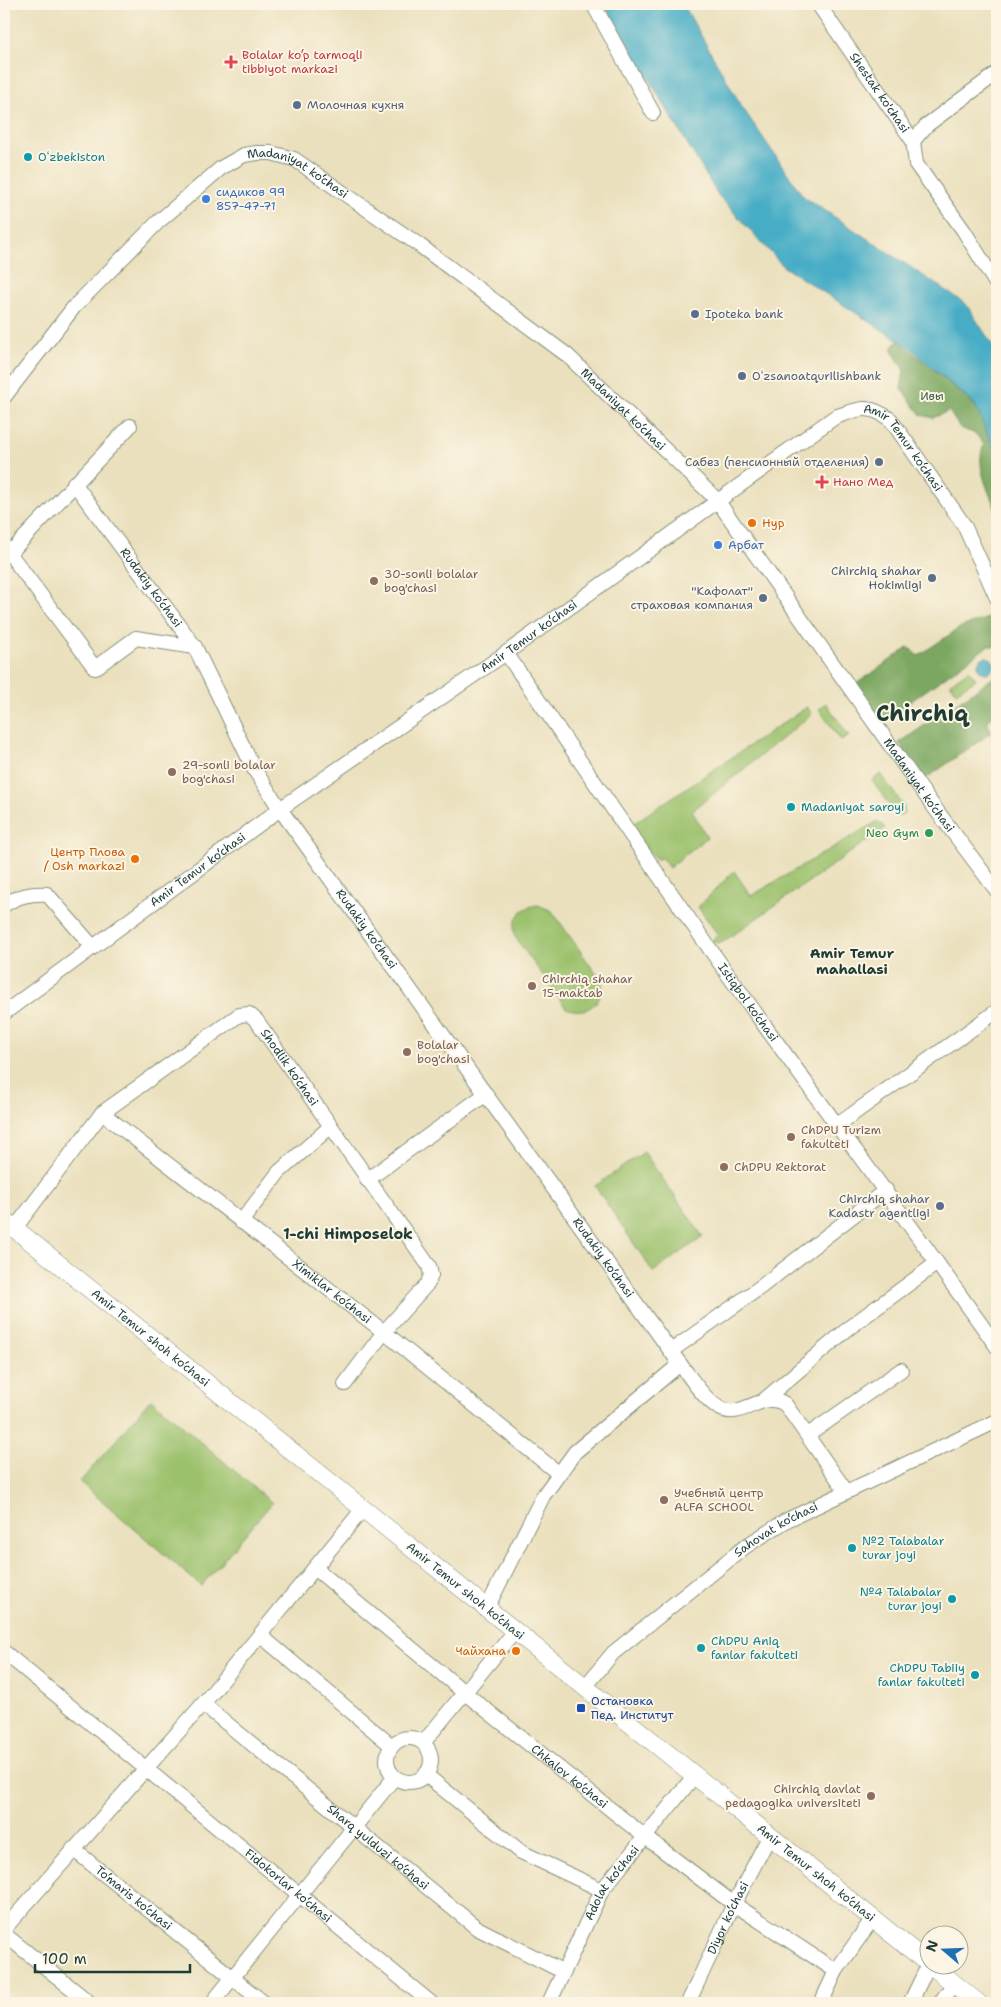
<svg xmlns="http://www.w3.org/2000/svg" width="1001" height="2007" viewBox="0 0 1001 2007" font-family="'Shantell Sans',sans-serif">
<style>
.green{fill:#9bc16c;stroke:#5d7f50}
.forest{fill:#7ca760;stroke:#4e724a}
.water{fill:#47adc6;stroke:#33757d}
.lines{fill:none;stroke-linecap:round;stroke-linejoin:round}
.minor-casing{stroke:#848e78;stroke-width:16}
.major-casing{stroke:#848e78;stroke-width:19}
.minor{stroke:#fff;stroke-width:14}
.major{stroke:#fff;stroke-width:18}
.health-dot{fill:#e0444e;stroke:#fcf5e5;stroke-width:2}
.service-dot{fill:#5c6f8a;stroke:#fcf5e5;stroke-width:2}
.culture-dot{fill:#0f9aa8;stroke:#fcf5e5;stroke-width:2}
.shop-dot{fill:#3f7fe0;stroke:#fcf5e5;stroke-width:2}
.food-dot{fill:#e8710a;stroke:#fcf5e5;stroke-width:2}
.education-dot{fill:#8d6e63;stroke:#fcf5e5;stroke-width:2}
.leisure-dot{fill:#2e9e5b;stroke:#fcf5e5;stroke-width:2}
.transit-dot{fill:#1a4fb4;stroke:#fcf5e5;stroke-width:2}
.labels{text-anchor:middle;stroke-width:4;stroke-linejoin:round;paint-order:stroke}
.health-label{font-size:12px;fill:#be3a42;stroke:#fcf5e5;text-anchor:start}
.street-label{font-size:12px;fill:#1f3d34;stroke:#fcf5e5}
.service-label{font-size:12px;fill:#4e5e75;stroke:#fcf5e5;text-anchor:end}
.culture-label{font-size:12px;fill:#0d838f;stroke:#fcf5e5;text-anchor:start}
.shop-label{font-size:12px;fill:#366cbe;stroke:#fcf5e5;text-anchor:start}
.park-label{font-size:12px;fill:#3e5e42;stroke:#fcf5e5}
.food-label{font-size:12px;fill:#c56008;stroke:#fcf5e5;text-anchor:end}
.education-label{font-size:12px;fill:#785e54;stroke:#fcf5e5;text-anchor:start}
.leisure-label{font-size:12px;fill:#27864d;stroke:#fcf5e5;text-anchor:end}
.transit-label{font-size:12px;fill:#164399;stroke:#fcf5e5;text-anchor:start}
.neighbourhood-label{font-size:14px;font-weight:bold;fill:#1f3d34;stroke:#fcf5e5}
.quarter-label{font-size:15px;font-weight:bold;fill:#1f3d34;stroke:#fcf5e5}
.town-label{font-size:22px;font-weight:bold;fill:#1f3d34;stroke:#fcf5e5}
</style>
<rect width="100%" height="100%" fill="#fcf5e5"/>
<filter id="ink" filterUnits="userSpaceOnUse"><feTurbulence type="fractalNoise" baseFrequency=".02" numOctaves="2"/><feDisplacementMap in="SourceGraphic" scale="10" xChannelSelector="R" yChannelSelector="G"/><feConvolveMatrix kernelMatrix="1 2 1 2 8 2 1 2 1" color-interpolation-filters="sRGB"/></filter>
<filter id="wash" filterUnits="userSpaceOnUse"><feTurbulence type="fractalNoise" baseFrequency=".0096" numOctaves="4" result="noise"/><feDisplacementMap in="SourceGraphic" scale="20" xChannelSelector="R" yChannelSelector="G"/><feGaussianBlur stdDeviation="1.12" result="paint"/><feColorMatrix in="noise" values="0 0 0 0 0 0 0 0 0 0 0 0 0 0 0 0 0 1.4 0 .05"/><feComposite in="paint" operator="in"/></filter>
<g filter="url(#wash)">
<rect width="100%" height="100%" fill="#eae0bd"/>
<g class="green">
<polygon points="969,670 976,679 956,692 950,683"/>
<polygon points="826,703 849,736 841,741 819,709"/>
<path d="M 807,707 L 812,714 L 692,811 L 707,837 L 669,868 L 662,858 L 657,859 C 647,852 633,835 634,823 Z"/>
<polygon points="881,774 904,807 904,813 898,817 872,780"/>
<polygon points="878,821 885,828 723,942 717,943 711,941 718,935 698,907 734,871 751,896"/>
<path d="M 538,905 L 552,911 L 602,982 C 603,1004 586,1016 566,1008 L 515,937 C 511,920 520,907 538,905 Z"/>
<polygon points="644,1152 703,1237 653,1272 595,1186"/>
<polygon points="151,1399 272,1503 201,1586 80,1482"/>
</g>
<g class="forest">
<path d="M 898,340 L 975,405 L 997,456 L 997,513 C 990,493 974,465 984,445 L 976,434 L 960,428 L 949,411 L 933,418 L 921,415 L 901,389 L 904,369 L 891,350 Z"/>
<polygon points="991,617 997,625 997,646 988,646 882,722 856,684 909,647 918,656 961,627"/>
<polygon points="997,675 997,712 986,722 992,732 924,780 899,743"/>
</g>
<g class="water">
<polygon points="604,4 683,4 742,107 803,196 966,304 997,352 997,456 975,405 909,347 784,267 718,195"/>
<circle cx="986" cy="665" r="8"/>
</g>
</g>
<g filter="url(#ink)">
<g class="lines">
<defs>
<g id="minor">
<polyline points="593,4 653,113"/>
<path id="s1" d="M 818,4 L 913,141 L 916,164 L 964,231 L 997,285"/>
<polyline points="913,141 927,125 997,73"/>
<path id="s2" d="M 4,397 L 74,307 L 158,222 L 221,168 L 244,155 L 257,153 L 271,153 L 294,159 L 419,245 L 567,355 L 717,500 L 931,803 L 997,891"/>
<path id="s3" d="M 74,483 L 195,647 L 254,769 L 280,809 L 680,1364 C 691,1378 703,1398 719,1408 C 742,1421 763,1389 785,1404 L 846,1491"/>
<polyline points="4,546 95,668 136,638 195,647"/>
<polyline points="9,554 130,426"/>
<path id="s4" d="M 506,653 C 591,776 674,901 762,1022 C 840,1130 920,1238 997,1347"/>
<path d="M 4,905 C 18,896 30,893 47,894 L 93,947"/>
<path id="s5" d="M 4,1013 L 280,809 L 506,653 L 835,417 C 859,409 868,403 891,420 L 964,525 L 997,598"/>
<path id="s6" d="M 102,1113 L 384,1332 L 558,1473"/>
<polyline points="836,1126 997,1011"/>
<polyline points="367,1180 486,1094"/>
<polyline points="241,1222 279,1172 330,1127"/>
<path id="s7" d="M 15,1228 L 102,1113 L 239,1015 L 249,1014 L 257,1021 L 429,1266 L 431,1275 L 428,1283 L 384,1332 L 345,1384"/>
<polyline points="671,1351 762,1286 886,1190"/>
<polyline points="764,1400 850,1327 937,1263"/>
<polyline points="808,1435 901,1370"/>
<path id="s8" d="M 315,1568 L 465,1693 L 644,1836 L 734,1904 L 836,1971"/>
<polyline points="487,1608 543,1496 575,1452 680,1364"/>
<polyline points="260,1635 392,1746"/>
<path id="s9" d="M 4,1652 L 431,2003"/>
<path id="s10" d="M 585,1687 L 613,1653 L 746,1546 L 787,1520 L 997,1421"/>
<path id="s11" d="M 203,1704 L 477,1928 L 564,1972"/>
<circle cx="409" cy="1760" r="22"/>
<polyline points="423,1743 516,1630"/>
<polyline points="426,1775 521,1852 602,1890"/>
<path id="s12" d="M 73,1849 L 264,2003"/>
<polyline points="4,1929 203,1704 363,1509"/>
<polyline points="4,1934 90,2003"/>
<polyline points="212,2003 394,1778"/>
<path id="s13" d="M 549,2003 L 602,1890 L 695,1775"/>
<path id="s14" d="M 688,2003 L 734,1904 L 770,1835"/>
<polyline points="821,2003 836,1971 873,1918"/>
<polyline points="910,2003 929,1964"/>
<polyline points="940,2003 954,1984"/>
</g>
<g id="major">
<path id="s15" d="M 4,1220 L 928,1963"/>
<polyline points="930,1964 978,2003"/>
</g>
</defs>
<use href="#minor" class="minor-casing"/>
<use href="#major" class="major-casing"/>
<use href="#minor" class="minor"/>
<use href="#major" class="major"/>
</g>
</g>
<g class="health-dot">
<path d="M228.5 54.5h5v5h5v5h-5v5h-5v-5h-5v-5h5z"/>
<path d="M819.5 474.5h5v5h5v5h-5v5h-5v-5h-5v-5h5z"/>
</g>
<g class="service-dot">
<circle cx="297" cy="105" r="5"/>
<circle cx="695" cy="314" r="5"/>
<circle cx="742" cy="376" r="5"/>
<circle cx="879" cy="462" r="5"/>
<circle cx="932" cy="578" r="5"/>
<circle cx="763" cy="598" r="5"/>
<circle cx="940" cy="1206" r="5"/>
</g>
<g class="culture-dot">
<circle cx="28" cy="157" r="5"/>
<circle cx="791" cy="807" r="5"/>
<circle cx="852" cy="1548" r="5"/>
<circle cx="952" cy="1599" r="5"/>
<circle cx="701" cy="1648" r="5"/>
<circle cx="975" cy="1675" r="5"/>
</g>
<g class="shop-dot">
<circle cx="206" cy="199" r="5"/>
<circle cx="718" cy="545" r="5"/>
</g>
<g class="food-dot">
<circle cx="752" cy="523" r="5"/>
<circle cx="135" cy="859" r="5"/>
<circle cx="516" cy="1651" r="5"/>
</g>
<g class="education-dot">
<circle cx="374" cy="581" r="5"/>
<circle cx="172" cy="772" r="5"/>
<circle cx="532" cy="986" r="5"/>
<circle cx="407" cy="1052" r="5"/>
<circle cx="791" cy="1137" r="5"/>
<circle cx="724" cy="1167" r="5"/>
<circle cx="664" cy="1500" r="5"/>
<circle cx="871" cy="1796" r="5"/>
</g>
<circle class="leisure-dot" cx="929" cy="833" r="5"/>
<rect class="transit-dot" x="576" y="1703" width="10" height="10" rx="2.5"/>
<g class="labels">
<g class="health-label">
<text x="242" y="59">Bolalar ko‘p tarmoqli<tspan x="242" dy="14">tibbiyot markazi</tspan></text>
<text x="833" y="486">Нано Мед</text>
</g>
<g class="street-label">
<text dy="4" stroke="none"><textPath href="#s1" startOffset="108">Shestak ko'chasi</textPath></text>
<text dy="4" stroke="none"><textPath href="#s2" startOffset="402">Madaniyat ko‘chasi</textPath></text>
<text dy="4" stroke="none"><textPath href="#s2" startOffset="808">Madaniyat ko‘chasi</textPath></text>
<text dy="4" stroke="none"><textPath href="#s5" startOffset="1110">Amir Temur ko‘chasi</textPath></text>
<text dy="4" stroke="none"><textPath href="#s3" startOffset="130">Rudakiy ko‘chasi</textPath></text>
<text dy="4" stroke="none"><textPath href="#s5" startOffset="646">Amir Temur ko‘chasi</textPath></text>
<text dy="4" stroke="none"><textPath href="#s2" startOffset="1288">Madaniyat ko‘chasi</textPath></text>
<text dy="4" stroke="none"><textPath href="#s5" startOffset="241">Amir Temur ko‘chasi</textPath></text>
<text dy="4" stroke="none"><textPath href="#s3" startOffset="535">Rudakiy ko‘chasi</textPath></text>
<text dy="4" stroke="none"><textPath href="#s4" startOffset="425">Istiqbol ko‘chasi</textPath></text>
<text dy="4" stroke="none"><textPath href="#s7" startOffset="390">Shodlik ko‘chasi</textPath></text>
<text dy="4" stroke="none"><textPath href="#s3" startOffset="940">Rudakiy ko‘chasi</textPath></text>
<text dy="4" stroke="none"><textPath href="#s6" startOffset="291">Ximiklar ko‘chasi</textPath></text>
<text dy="4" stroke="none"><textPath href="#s15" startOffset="188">Amir Temur shoh ko‘chasi</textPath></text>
<text dy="4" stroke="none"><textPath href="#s10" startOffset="249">Sahovat ko‘chasi</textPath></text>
<text dy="4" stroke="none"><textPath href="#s15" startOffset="592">Amir Temur shoh ko‘chasi</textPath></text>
<text dy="4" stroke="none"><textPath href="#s8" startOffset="329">Chkalov ko‘chasi</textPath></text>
<text dy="4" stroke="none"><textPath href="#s11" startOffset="226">Sharq yulduzi ko‘chasi</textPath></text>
<text dy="4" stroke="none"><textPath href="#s15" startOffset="1042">Amir Temur shoh ko‘chasi</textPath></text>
<text dy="4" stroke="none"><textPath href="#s13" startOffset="136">Adolat ko‘chasi</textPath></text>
<text dy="4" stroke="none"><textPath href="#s9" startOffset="368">Fidokorlar ko‘chasi</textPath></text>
<text dy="4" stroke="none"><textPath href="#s12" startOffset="78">To‘maris ko‘chasi</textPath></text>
<text dy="4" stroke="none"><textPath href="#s14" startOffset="94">Diyor ko‘chasi</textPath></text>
</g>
<g class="service-label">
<text x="307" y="109" text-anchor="start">Молочная кухня</text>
<text x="705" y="318" text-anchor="start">Ipoteka bank</text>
<text x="752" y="380" text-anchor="start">Oʻzsanoatqurilishbank</text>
<text x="869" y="466">Сабез (пенсионный отделения)</text>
<text x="922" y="575">Chirchiq shahar<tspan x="922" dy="14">Hokimligi</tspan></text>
<text x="753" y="595">"Кафолат"<tspan x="753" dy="14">страховая компания</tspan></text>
<text x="930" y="1203">Chirchiq shahar<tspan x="930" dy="14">Kadastr agentligi</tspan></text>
</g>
<g class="culture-label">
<text x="38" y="161">Oʻzbekiston</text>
<text x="801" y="811">Madaniyat saroyi</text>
<text x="862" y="1545">№2 Talabalar<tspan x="862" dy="14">turar joyi</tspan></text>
<text x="942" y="1596" text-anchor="end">№4 Talabalar<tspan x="942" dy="14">turar joyi</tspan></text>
<text x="711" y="1645">ChDPU Aniq<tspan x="711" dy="14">fanlar fakulteti</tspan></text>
<text x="965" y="1672" text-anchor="end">ChDPU Tabiiy<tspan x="965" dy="14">fanlar fakulteti</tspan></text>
</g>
<g class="shop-label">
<text x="216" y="196">сидиков 99<tspan x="216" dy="14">857-47-71</tspan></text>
<text x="728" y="549">Арбат</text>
</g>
<g class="park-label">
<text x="932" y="400">Ивы</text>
</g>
<g class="food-label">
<text x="762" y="527" text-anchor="start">Нур</text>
<text x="125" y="856">Центр Плова<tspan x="125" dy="14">/ Osh markazi</tspan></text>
<text x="506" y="1655">Чайхана</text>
</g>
<g class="education-label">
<text x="384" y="578">30-sonli bolalar<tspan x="384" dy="14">bog'chasi</tspan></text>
<text x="182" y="769">29-sonli bolalar<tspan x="182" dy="14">bog'chasi</tspan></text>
<text x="542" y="983">Chirchiq shahar<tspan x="542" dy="14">15-maktab</tspan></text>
<text x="417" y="1049">Bolalar<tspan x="417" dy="14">bog'chasi</tspan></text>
<text x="801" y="1134">ChDPU Turizm<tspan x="801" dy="14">fakulteti</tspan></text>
<text x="734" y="1171">ChDPU Rektorat</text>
<text x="674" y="1497">Учебный центр<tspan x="674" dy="14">ALFA SCHOOL</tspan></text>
<text x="861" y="1793" text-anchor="end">Chirchiq davlat<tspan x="861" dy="14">pedagogika universiteti</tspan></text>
</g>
<g class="leisure-label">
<text x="919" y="837">Neo Gym</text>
</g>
<g class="transit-label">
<text x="591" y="1705">Остановка<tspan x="591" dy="14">Пед. Институт</tspan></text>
</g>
<g class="neighbourhood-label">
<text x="852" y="958">Amir Temur<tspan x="852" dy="16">mahallasi</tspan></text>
</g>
<g class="quarter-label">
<text x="348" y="1239">1-chi Himposelok</text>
</g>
<g class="town-label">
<text x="922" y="721">Chirchiq</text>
</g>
</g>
<rect width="1001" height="2007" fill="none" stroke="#fcf5e5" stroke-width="20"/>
<g transform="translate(944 1950) rotate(289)"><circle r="24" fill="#fcf5e5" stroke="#a4ab9e"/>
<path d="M0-4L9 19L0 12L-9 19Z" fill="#1f6fb2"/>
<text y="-8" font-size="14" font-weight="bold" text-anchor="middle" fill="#1f3d34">N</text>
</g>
<path d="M35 1964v8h155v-8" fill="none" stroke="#1f3d34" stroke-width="2.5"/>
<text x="42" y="1964" font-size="15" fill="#1f3d34" stroke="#fcf5e5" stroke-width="4" paint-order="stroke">100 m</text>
</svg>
